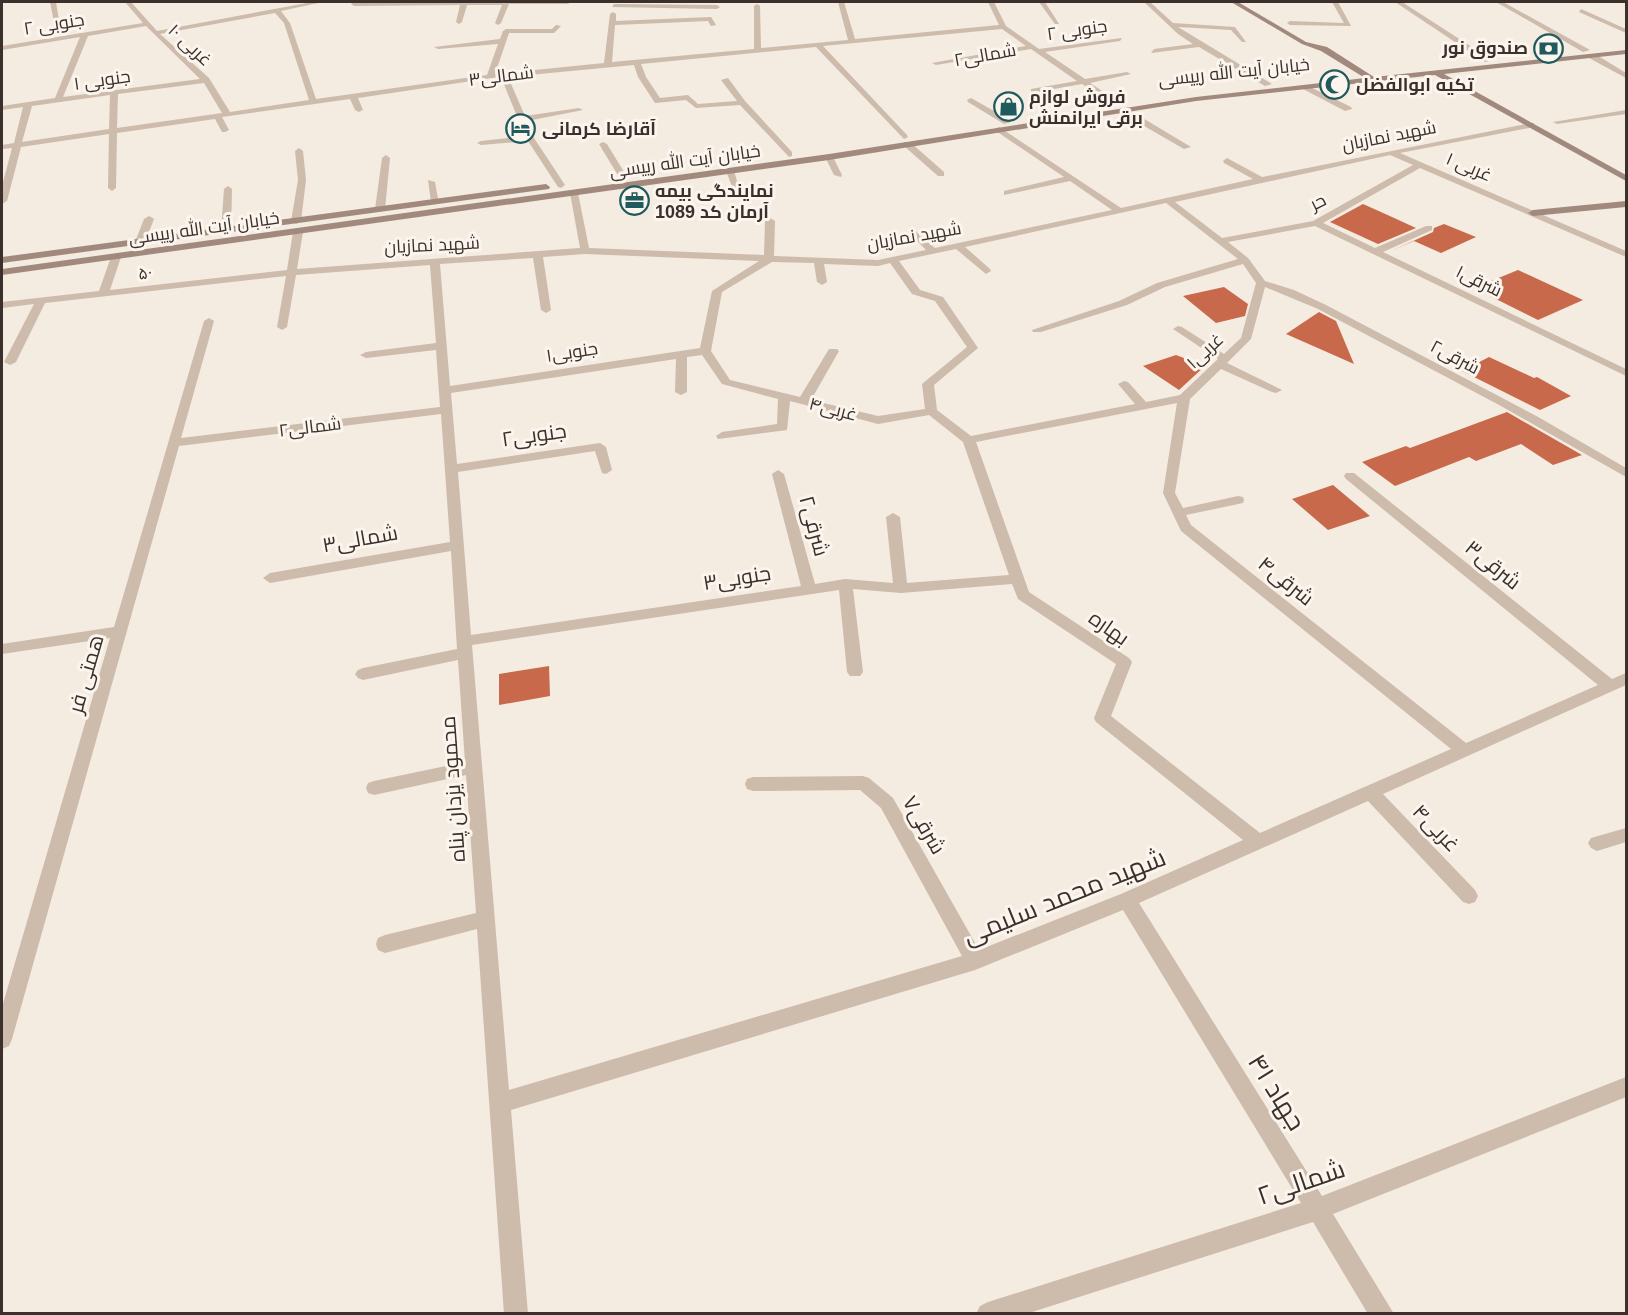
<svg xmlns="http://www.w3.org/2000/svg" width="1628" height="1315" viewBox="0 0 1628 1315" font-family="Arial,Cairo,sans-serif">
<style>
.building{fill:#c8694b}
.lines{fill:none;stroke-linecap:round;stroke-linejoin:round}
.street{fill:#cdbbac;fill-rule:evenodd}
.secondary{fill:#a18a7d;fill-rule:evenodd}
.labels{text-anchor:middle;stroke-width:6;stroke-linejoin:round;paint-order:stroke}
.far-street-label{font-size:18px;fill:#3b302b;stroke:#fbf5ee}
.far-poi-label{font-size:18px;font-weight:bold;fill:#3b302b;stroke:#fbf5ee;text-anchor:start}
.street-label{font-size:21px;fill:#3b302b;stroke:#fbf5ee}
.near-street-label{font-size:26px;fill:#3b302b;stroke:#fbf5ee}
</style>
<rect width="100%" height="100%" fill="#f4ebe1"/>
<g class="building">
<polygon points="1363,204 1392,217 1416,228 1378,244 1330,222"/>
<polygon points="1444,224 1476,237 1441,253 1414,241 1391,251 1433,232 1434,228"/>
<polygon points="1518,270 1583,300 1538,320 1474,288"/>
<polygon points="1224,287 1248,304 1245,316 1216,323 1183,296"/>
<polygon points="1319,312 1336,321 1354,364 1286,334"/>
<polygon points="1176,355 1205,366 1179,390 1143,366"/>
<polygon points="1489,357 1534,378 1537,377 1571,396 1540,410 1462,371"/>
<polygon points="1507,412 1582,455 1553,465 1521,444 1476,461 1469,457 1395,486 1362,462 1406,446 1410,448"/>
<polygon points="1333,485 1370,516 1328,530 1292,499"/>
<polygon points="549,666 550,696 499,705 499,674"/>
</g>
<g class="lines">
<g class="street">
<polygon points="50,2 56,2 61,33 56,32"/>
<path d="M 125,2 L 131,2 L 157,31 L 312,2 L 323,2 L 281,11 L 290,23 L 316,99 L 487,75 L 498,44 L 438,49 L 434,47 L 500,39 L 503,31 L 506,29 L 552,29 L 556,25 L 561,26 L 554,33 L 509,33 L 495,74 L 604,63 L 610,14 L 613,12 L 616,14 L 616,21 L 711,17 L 716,25 L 711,26 L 708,21 L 615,25 L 612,62 L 754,49 L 754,6 L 757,4 L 760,6 L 761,48 L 848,40 L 838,2 L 844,2 L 855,39 L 999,25 L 988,2 L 994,2 L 1006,26 L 1039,49 L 1122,38 L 1120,41 L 1045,52 L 1085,79 L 1127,72 L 1131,74 L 1090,83 L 1119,102 L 1119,106 L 1116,106 L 1082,84 L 1031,93 L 1031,89 L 1077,81 L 1031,49 L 936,65 L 932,63 L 1026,46 L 1002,29 L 823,46 L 907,135 L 908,137 L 904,139 L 816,47 L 641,64 L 646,77 L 660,98 L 688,95 L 698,104 L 737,101 L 721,80 L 728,78 L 745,101 L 792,152 L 792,156 L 789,157 L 740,105 L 696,108 L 686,100 L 655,103 L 638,77 L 634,65 L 508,77 L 525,116 L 579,108 L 583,110 L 527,121 L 534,138 L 565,185 L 561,188 L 558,187 L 528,141 L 481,145 L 477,143 L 481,141 L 525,136 L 501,77 L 492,78 L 358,98 L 363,110 L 359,112 L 355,110 L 350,99 L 222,117 L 229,130 L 225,132 L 222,132 L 215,119 L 117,133 L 116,188 L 112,191 L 108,188 L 109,134 L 21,147 L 7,201 L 2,204 L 2,186 L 12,148 L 2,149 L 2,145 L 14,143 L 23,107 L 2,110 L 2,106 L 55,98 L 80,37 L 2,50 L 2,46 L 143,23 ZM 275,13 L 284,23 L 309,100 L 230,112 L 209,78 L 160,34 ZM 146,26 L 200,79 L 63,97 L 88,36 ZM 204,83 L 222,113 L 117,128 L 118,94 ZM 110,95 L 109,129 L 22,142 L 32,106 Z"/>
<polygon points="413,2 571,2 568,4 509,4 501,23 498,25 495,23 502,5 467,5 462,22 459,24 456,22 460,5 354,6 351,4 354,2"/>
<polygon points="1039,2 1045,2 1059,24 1055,24"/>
<polygon points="1144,2 1150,2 1173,23 1235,27 1246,42 1242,42 1231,30 1178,27 1272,84 1265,86 1199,47 1151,53 1154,49 1193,44 1178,34"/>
<polygon points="1332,2 1338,2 1351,26 1290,25 1287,23 1290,21 1344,23"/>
<polygon points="1395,2 1402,2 1492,60 1485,62"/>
<polygon points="1496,2 1503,2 1590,50 1583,52"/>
<polygon points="614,4 717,5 720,7 717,9 612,7"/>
<polygon points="1581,9 1626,29 1626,33 1579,12"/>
<polygon points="1589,54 1595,54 1626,73 1626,78 1589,58"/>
<polygon points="1306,85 1351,107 1352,109 1345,111 1303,89 1302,87"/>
<polygon points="971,98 1010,120 1011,122 1004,124 968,102 967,100"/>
<polygon points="1120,108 1126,108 1191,147 1184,149 1120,112"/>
<polygon points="1626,110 1626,114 1557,124 1553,122"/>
<path d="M 1531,123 L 1534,123 L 1534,127 L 1400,153 L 1626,251 L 1626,257 L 1420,168 L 1323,223 L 1375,248 L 1426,226 L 1432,226 L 1432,230 L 1383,252 L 1626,369 L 1626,376 L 1315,226 L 1228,242 L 1248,258 L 1265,281 L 1294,290 L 1326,305 L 1540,418 L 1626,468 L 1626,477 L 1501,406 L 1318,309 L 1265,287 L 1251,339 L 1227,363 L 1282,390 L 1276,393 L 1272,392 L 1221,369 L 1190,399 L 1175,493 L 1183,508 L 1238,496 L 1243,497 L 1244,500 L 1243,503 L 1186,515 L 1191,525 L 1466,743 L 1598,685 L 1346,479 L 1344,476 L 1346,473 L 1354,473 L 1612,679 L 1626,673 L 1626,685 L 1383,794 L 1475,890 L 1478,896 L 1475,902 L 1469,904 L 1463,902 L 1368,801 L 1139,903 L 1322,1196 L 1626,1077 L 1626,1097 L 1333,1214 L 1394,1314 L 1368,1314 L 1313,1222 L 1026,1314 L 976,1314 L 980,1306 L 988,1302 L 1301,1203 L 1123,910 L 975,970 L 511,1110 L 528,1314 L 504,1314 L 477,929 L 385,953 L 378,950 L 376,944 L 378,938 L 385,935 L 476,913 L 466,775 L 374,795 L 368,793 L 366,788 L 368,783 L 374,781 L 465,762 L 458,660 L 363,680 L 358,678 L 355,674 L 358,670 L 363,668 L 457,649 L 451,551 L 270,583 L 263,578 L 270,573 L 450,542 L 441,414 L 179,446 L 12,1039 L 9,1046 L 2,1049 L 2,1007 L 110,638 L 2,654 L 2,644 L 114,627 L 204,321 L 209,318 L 214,321 L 181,438 L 440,407 L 436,350 L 366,358 L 360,355 L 366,352 L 436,343 L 430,265 L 296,275 L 287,327 L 282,330 L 277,327 L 286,276 L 45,303 L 16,362 L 10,365 L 4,362 L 34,304 L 2,308 L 2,302 L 99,291 L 111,257 L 116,254 L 121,257 L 110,290 L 287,270 L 293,232 L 298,229 L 303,232 L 297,269 L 580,248 L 570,193 L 574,190 L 578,193 L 589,248 L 764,255 L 765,221 L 770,218 L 775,221 L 774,256 L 878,260 L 926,250 L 908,232 L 913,229 L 935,248 L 1112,210 L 1070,181 L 1004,195 L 1004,191 L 1064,177 L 996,131 L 995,129 L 999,127 L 1121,208 L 1253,179 L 1224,163 L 1223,161 L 1227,158 L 1262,177 ZM 1390,155 L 1413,165 L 1313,221 L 1222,238 L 1175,202 ZM 1166,203 L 1238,259 L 1157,283 L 1119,301 L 1032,330 L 1033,332 L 1041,332 L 1127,305 L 1165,287 L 1243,264 L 1256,283 L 1241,338 L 1224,354 L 1182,327 L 1178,326 L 1173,329 L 1218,359 L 1180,395 L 1146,402 L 1128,382 L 1124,381 L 1118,384 L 1135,404 L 971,436 L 937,410 L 934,385 L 978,348 L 943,297 L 920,290 L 899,261 L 956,249 L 986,274 L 991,271 L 990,269 L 965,247 ZM 585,254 L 759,261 L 712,291 L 700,348 L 450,386 L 440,264 L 533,258 L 541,310 L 546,313 L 551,310 L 543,257 ZM 772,262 L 814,263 L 817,282 L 822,285 L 827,282 L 824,264 L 878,266 L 890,263 L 912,294 L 935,301 L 967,347 L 922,384 L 925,409 L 878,416 L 811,400 L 839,351 L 837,349 L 829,349 L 800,397 L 730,380 L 711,351 L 722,292 ZM 702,355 L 722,384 L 778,399 L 777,424 L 722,432 L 716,436 L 718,439 L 787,430 L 790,401 L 878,424 L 929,415 L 963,442 L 1009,575 L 907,583 L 900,517 L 893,513 L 886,517 L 893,583 L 845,579 L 815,584 L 784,474 L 778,470 L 772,474 L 801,586 L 471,635 L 458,472 L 595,451 L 602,473 L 606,474 L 612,470 L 606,447 L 600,443 L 457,464 L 451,393 L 676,359 L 675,392 L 681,395 L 687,392 L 687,357 ZM 1177,403 L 1163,493 L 1181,531 L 1451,749 L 1260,833 L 1111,716 L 1132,662 L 1129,658 L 1029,592 L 976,442 ZM 1012,584 L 1018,599 L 1116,664 L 1094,718 L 1096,722 L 1243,840 L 1121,894 L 979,950 L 893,798 L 869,778 L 863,776 L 753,777 L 747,779 L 745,784 L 747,789 L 753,791 L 860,790 L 881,808 L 962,956 L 509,1090 L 472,645 L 839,590 L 847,672 L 850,676 L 860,676 L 863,672 L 853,589 L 901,593 Z"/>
<polygon points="603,142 607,144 627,177 626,179 619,177 599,144"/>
<polygon points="904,142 910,142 944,172 944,176 938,176 904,146"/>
<polygon points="299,148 303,151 306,180 301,221 296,224 291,221 298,180 295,151"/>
<polygon points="829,154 833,157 842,175 841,177 834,175 825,157"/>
<polygon points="386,155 390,158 385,209 380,212 375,209 382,158"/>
<polygon points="730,168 734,171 740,191 733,189 726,171"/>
<polygon points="428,180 435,182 439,204 431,202"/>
<polygon points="228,186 232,189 231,230 226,233 221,230 224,189"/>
<polygon points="149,216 154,219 145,242 137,244 135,242 144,219"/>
<polygon points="1626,828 1626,842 1597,851 1591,848 1588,843 1591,838"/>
</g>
<g class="secondary">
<polygon points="1231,2 1238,2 1306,42 1327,47 1374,77 1626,50 1626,54 1444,74 1626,175 1626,181 1435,75 1196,101 829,160 2,275 2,269 829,154 1196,97 1365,78 1321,51 1302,44"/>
<polygon points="546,184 550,187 549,189 2,263 2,257"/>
<polygon points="1626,201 1626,207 1533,216 1528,213 1533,210"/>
</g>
</g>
<defs>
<symbol id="bank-ring" viewBox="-11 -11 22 22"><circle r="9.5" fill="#fbf5ee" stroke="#1f5a5e" stroke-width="1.5"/><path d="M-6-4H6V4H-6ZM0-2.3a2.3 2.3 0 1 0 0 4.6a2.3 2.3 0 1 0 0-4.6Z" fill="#1f5a5e"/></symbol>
<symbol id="mosque-ring" viewBox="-11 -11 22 22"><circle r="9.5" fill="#fbf5ee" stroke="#1f5a5e" stroke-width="1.5"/><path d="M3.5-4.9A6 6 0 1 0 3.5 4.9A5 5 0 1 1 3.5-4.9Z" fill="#1f5a5e"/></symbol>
<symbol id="shop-ring" viewBox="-11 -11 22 22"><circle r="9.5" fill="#fbf5ee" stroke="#1f5a5e" stroke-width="1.5"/><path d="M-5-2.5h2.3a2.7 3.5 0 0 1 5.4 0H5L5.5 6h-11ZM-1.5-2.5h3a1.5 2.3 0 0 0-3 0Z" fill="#1f5a5e"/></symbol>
<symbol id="hotel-ring" viewBox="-11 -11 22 22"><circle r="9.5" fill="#fbf5ee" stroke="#1f5a5e" stroke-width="1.5"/><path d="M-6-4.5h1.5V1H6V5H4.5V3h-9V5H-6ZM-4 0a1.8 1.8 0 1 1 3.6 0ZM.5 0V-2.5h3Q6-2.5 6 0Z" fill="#1f5a5e"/></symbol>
<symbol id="office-ring" viewBox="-11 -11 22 22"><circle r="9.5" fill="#fbf5ee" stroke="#1f5a5e" stroke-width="1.5"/><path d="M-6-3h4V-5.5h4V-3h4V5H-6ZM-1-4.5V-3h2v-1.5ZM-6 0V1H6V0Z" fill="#1f5a5e"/></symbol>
</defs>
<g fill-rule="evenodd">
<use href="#bank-ring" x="1532" y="32" width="33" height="33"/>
<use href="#mosque-ring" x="1318" y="68" width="33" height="33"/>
<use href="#shop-ring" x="992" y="90" width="33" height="33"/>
<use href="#hotel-ring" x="504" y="112" width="33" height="33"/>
<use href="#office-ring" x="618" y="184" width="33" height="33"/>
</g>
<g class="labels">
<g class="far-street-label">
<text transform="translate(54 24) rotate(-9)" y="6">جنوبی ۲</text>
<text transform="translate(1077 30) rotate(-8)" y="6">جنوبی ۲</text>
<text transform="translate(190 45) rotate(43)" y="6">غربی ۱۰</text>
<text transform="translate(985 55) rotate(-10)" y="6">شمالی۲</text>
<text transform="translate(1234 72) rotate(-6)" y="6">خیابان آیت الله رییسی</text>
<text transform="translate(501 76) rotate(-7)" y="6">شمالی۳</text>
<text transform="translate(102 80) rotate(-8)" y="6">جنوبی ۱</text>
<text transform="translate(1389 136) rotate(-11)" y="6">شهید نمازیان</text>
<text transform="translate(685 161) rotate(-8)" y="6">خیابان آیت الله رییسی</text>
<text transform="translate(1469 167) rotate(23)" y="6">غربی ۱</text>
<text transform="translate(1318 202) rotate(-26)" y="6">حر</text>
<text transform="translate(204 228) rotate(-8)" y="6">خیابان آیت الله رییسی</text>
<text transform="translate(914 236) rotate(-10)" y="6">شهید نمازیان</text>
<text transform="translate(432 245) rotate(-3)" y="6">شهید نمازیان</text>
<text transform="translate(145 273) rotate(-7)" y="6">۵۰</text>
<text transform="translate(1479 281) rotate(26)" y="6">شرقی۱</text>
<text transform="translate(1205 351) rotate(-43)" y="6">غربی۱</text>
<text transform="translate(572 352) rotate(-9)" y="6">جنوبی۱</text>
<text transform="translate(1455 357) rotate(28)" y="6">شرقی۲</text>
<text transform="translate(833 409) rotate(14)" y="6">غربی۴</text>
<text transform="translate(310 427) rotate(-7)" y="6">شمالی۲</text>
</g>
<g class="far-poi-label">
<text x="1528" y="54" text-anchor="end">صندوق نور</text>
<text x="1356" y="91">تکیه ابوالفضل</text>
<text x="1029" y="103">فروش لوازم<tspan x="1029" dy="21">برقی ایرانمنش</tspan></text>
<text x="542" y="135">آقارضا کرمانی</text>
<text x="655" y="197">نمایندگی بیمه<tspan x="655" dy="21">آرمان کد 1089</tspan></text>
</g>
<g class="street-label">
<text transform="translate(534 435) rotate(-8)" y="7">جنوبی۲</text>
<text transform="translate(814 526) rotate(75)" y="7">شرقی۲</text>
<text transform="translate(360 539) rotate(-10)" y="7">شمالی۳</text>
<text transform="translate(1493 565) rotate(39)" y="7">شرقی۳</text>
<text transform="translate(737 578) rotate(-9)" y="7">جنوبی۳</text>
<text transform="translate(1286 581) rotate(39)" y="7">شرقی۴</text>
<text transform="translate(1109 628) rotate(35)" y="7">بهاره</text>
<text transform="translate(86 674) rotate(-74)" y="7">همتی فر</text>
<text transform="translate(453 789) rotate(-94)" y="7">محمود یزدان پناه</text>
<text transform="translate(924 825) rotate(60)" y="7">شرقی۷</text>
<text transform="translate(1436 828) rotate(46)" y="7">غربی۴</text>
</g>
<g class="near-street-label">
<text transform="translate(1064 896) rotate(-22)" y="9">شهید محمد سلیمی</text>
<text transform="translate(1277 1092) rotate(58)" y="9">جهاد ۴۱</text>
<text transform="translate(1301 1182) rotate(-19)" y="9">شمالی۲</text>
</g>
</g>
<rect width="1628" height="1315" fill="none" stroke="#3b302b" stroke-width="6"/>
</svg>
